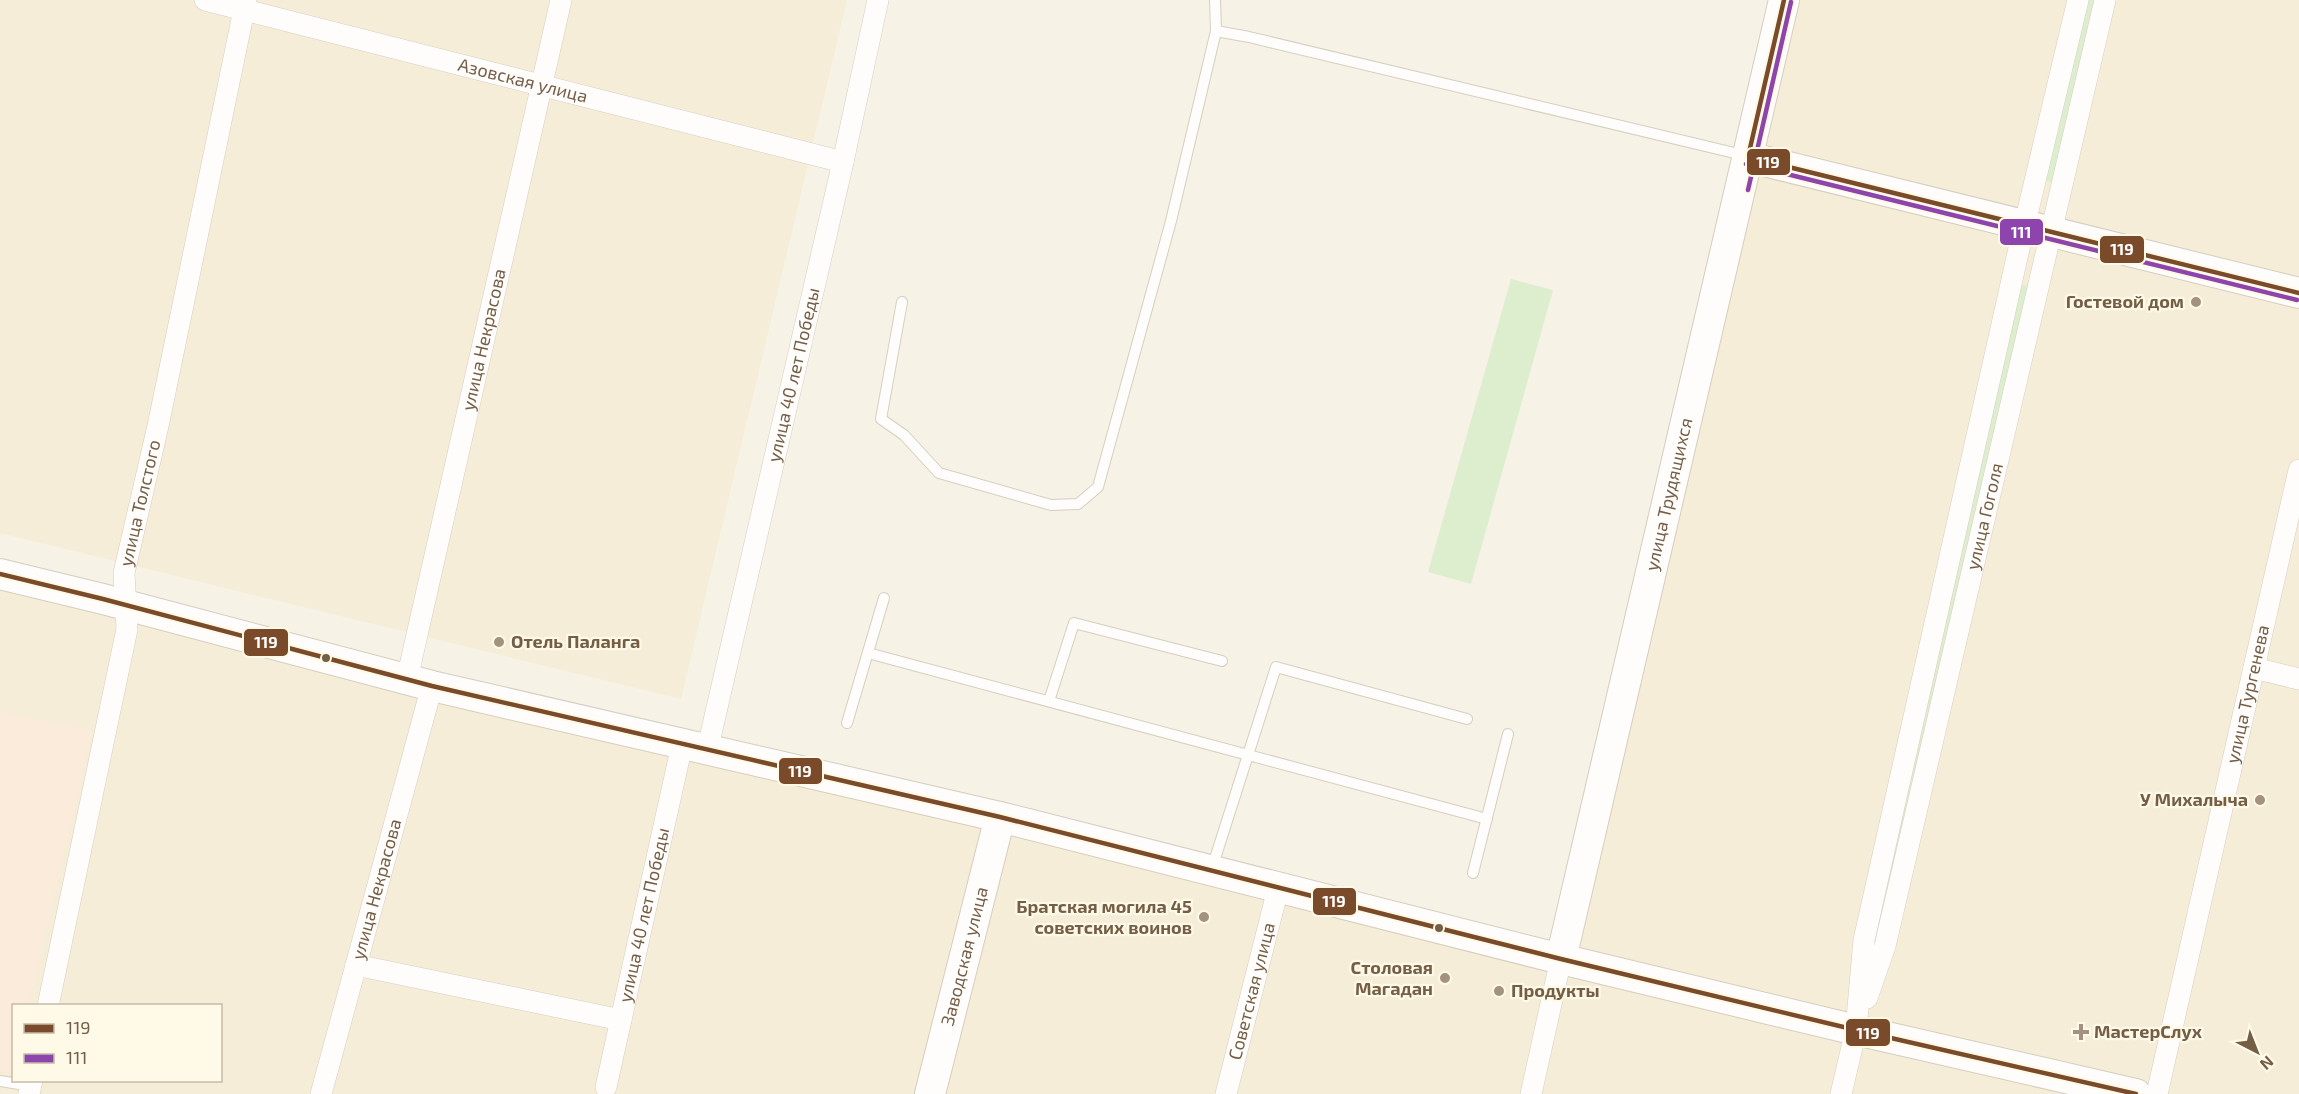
<svg xmlns="http://www.w3.org/2000/svg" width="2299" height="1094" viewBox="0 0 2299 1094" font-family="'Exo 2',sans-serif">
<style>
.residential{fill:#f5edd8;fill-rule:evenodd}
.commercial{fill:#fbebdb}
.green{fill:#ddeecf}
.lines{fill:none;stroke-linecap:round;stroke-linejoin:round}
.lane-casing{stroke:#d6cec1;stroke-width:12}
.street-casing{stroke:#d6cec1;stroke-width:22}
.secondary-casing{stroke:#d5cdbf;stroke-width:32}
.lane{stroke:#fefdfb;stroke-width:10}
.street{stroke:#fefdfb;stroke-width:21}
.secondary{stroke:#fefdfb;stroke-width:30}
.bus-1-casing{stroke:#fff9e7;stroke-width:9}
.bus-2-casing{stroke:#fff9e7;stroke-width:9}
.bus-1{stroke:#7a4b2a;stroke-width:4.5}
.bus-2{stroke:#8e44ad;stroke-width:4.5}
.poi-dot{fill:#a2927e;stroke:#fff9e7;stroke-width:2}
.bus-dot{fill:#755e46;stroke:#fff9e7;stroke-width:2}
.labels{text-anchor:middle;stroke-width:4.5;stroke-linejoin:round;paint-order:stroke}
.street-label{font-size:18px;fill:#755e46;stroke:#fff9e7}
.poi-label{font-size:18px;font-weight:bold;fill:#755e46;stroke:#fff9e7;text-anchor:end}
.line-badge{stroke:#fff9e7;stroke-width:2}
.badge-label{font-size:16px;text-anchor:middle;font-weight:bold;fill:#fff}
</style>
<rect width="100%" height="100%" fill="#f6f2e6"/>
<g class="residential">
<polygon points="0,0 847,0 681,699 0,533"/>
<path d="M 1783,0 L 2299,0 L 2299,1094 L 0,1094 L 0,588 L 1561,958 ZM 14,1006 L 220,1006 L 220,1080 L 14,1080 Z"/>
</g>
<polygon class="commercial" points="0,711 93,731 29,1005 14,1006 13,1073 0,1070"/>
<g class="green">
<polygon points="2083,0 2100,0 2058,183 2041,180"/>
<polygon points="1511,279 1553,290 1471,584 1428,572"/>
<polygon points="2017,284 2032,287 1880,948 1866,946"/>
</g>
<g class="lines">
<defs>
<g id="lane">
<polyline points="1215,0 1216,31 1249,37 1747,156"/>
<polyline points="902,302 881,419 904,435 939,473 1051,505 1078,504 1098,487 1171,221 1216,31"/>
<polyline points="868,653 1487,819"/>
<polyline points="1049,701 1074,623 1222,661"/>
<polyline points="847,723 884,598"/>
<polyline points="1212,868 1276,667 1467,719"/>
<polyline points="1473,873 1508,734"/>
<polyline points="0,1081 31,1086"/>
</g>
<g id="street">
<path id="s1" d="M 205,0 L 843,162"/>
<polyline points="2254,668 2299,679"/>
<path id="s2" d="M 407,679 L 561,0"/>
<path id="s3" d="M 707,751 L 843,162 L 878,0"/>
<polyline points="356,965 621,1020"/>
<path id="s4" d="M 1867,998 L 1885,946 L 2105,0"/>
<path id="s5" d="M 48,1006 L 127,629 L 124,573 L 158,426 L 246,0"/>
<path id="s6" d="M 606,1087 L 682,745"/>
<polyline points="29,1094 32,1080"/>
<path id="s7" d="M 321,1094 L 432,686"/>
<path id="s8" d="M 1226,1094 L 1278,889"/>
<polyline points="1531,1094 1561,959"/>
<polyline points="1841,1094 1856,1030 1864,940 2020,244 2078,0"/>
<path id="s9" d="M 2157,1094 L 2299,470"/>
</g>
<g id="secondary">
<polyline points="1748,157 2299,293"/>
<polyline points="0,574 103,599 432,686 1000,817 1561,959 1856,1030 2136,1094"/>
<path id="s10" d="M 1561,959 L 1784,0"/>
<path id="s11" d="M 930,1094 L 1000,817"/>
</g>
</defs>
<use href="#lane" class="lane-casing"/>
<use href="#street" class="street-casing"/>
<use href="#secondary" class="secondary-casing"/>
<use href="#lane" class="lane"/>
<use href="#street" class="street"/>
<use href="#secondary" class="secondary"/>
<defs>
<g id="bus-1">
<polyline points="1784,0 1748,157 2299,293"/>
<polyline points="0,574 103,599 432,686 1000,817 1561,959 1856,1030 2136,1094"/>
</g>
<g id="bus-2">
<polyline points="1746,164 2297,300"/>
<polyline points="1748,190 1791,2"/>
</g>
</defs>
<use href="#bus-1" class="bus-1-casing"/>
<use href="#bus-2" class="bus-2-casing"/>
<use href="#bus-1" class="bus-1"/>
<use href="#bus-2" class="bus-2"/>
</g>
<g class="poi-dot">
<circle cx="2196" cy="302" r="6"/>
<circle cx="499" cy="642" r="6"/>
<circle cx="2260" cy="800" r="6"/>
<circle cx="1204" cy="917" r="6"/>
<circle cx="1445" cy="978" r="6"/>
<circle cx="1499" cy="991" r="6"/>
<path d="M2078 1023h6v6h6v6h-6v6h-6v-6h-6v-6h6z"/>
</g>
<g class="bus-dot">
<circle cx="326" cy="658" r="5"/>
<circle cx="1439" cy="928" r="5"/>
</g>
<g class="labels">
<g class="street-label">
<text dy="6" stroke="none"><textPath href="#s1" startOffset="328">Азовская улица</textPath></text>
<text dy="6" stroke="none"><textPath href="#s2" startOffset="348">улица Некрасова</textPath></text>
<text dy="6" stroke="none"><textPath href="#s3" startOffset="386">улица 40 лет Победы</textPath></text>
<text dy="6" stroke="none"><textPath href="#s10" startOffset="477">улица Трудящихся</textPath></text>
<text dy="6" stroke="none"><textPath href="#s5" startOffset="513">улица Толстого</textPath></text>
<text dy="6" stroke="none"><textPath href="#s4" startOffset="496">улица Гоголя</textPath></text>
<text dy="6" stroke="none"><textPath href="#s9" startOffset="410">улица Тургенева</textPath></text>
<text dy="6" stroke="none"><textPath href="#s7" startOffset="212">улица Некрасова</textPath></text>
<text dy="6" stroke="none"><textPath href="#s6" startOffset="176">улица 40 лет Победы</textPath></text>
<text dy="6" stroke="none"><textPath href="#s11" startOffset="142">Заводская улица</textPath></text>
<text dy="6" stroke="none"><textPath href="#s8" startOffset="106">Советская улица</textPath></text>
</g>
<g class="poi-label">
<text x="2184" y="308">Гостевой дом</text>
<text x="511" y="648" text-anchor="start">Отель Паланга</text>
<text x="2248" y="806">У Михалыча</text>
<text x="1192" y="913">Братская могила 45<tspan x="1192" dy="21">советских воинов</tspan></text>
<text x="1433" y="974">Столовая<tspan x="1433" dy="21">Магадан</tspan></text>
<text x="1511" y="997" text-anchor="start">Продукты</text>
<text x="2094" y="1038" text-anchor="start">МастерСлух</text>
</g>
</g>
<g class="line-badge">
<rect x="1746" y="148" width="45" height="28" rx="6" fill="#7a4b2a"/>
<rect x="1999" y="218" width="45" height="28" rx="6" fill="#8e44ad"/>
<rect x="2099" y="235" width="46" height="29" rx="6" fill="#7a4b2a"/>
<rect x="243" y="628" width="46" height="29" rx="6" fill="#7a4b2a"/>
<rect x="778" y="757" width="45" height="28" rx="6" fill="#7a4b2a"/>
<rect x="1312" y="887" width="45" height="29" rx="6" fill="#7a4b2a"/>
<rect x="1845" y="1018" width="46" height="29" rx="6" fill="#7a4b2a"/>
</g>
<g class="badge-label">
<text x="1768" y="168">119</text>
<text x="2021" y="238">111</text>
<text x="2122" y="255">119</text>
<text x="266" y="648">119</text>
<text x="800" y="777">119</text>
<text x="1334" y="907">119</text>
<text x="1868" y="1039">119</text>
</g>
<rect x="12" y="1004" width="210" height="78" fill="#fff9e7" stroke="#c8bba7" stroke-width="1.5"/>
<rect x="24" y="1024" width="30" height="9" fill="#7a4b2a" stroke="#c8bba7" stroke-width="1.5"/>
<text x="66" y="1034" font-size="18" fill="#755e46">119</text>
<rect x="24" y="1054" width="30" height="9" fill="#8e44ad" stroke="#c8bba7" stroke-width="1.5"/>
<text x="66" y="1064" font-size="18" fill="#755e46">111</text>
<g transform="translate(2257 1052) rotate(138)" stroke="#fff9e7" stroke-width="4.5" paint-order="stroke">
<path d="M0-4.5L10 22L0 15L-10 22Z" fill="#755e46"/>
<text y="-9" font-size="16" font-weight="bold" text-anchor="middle" fill="#755e46">N</text>
</g>
</svg>
